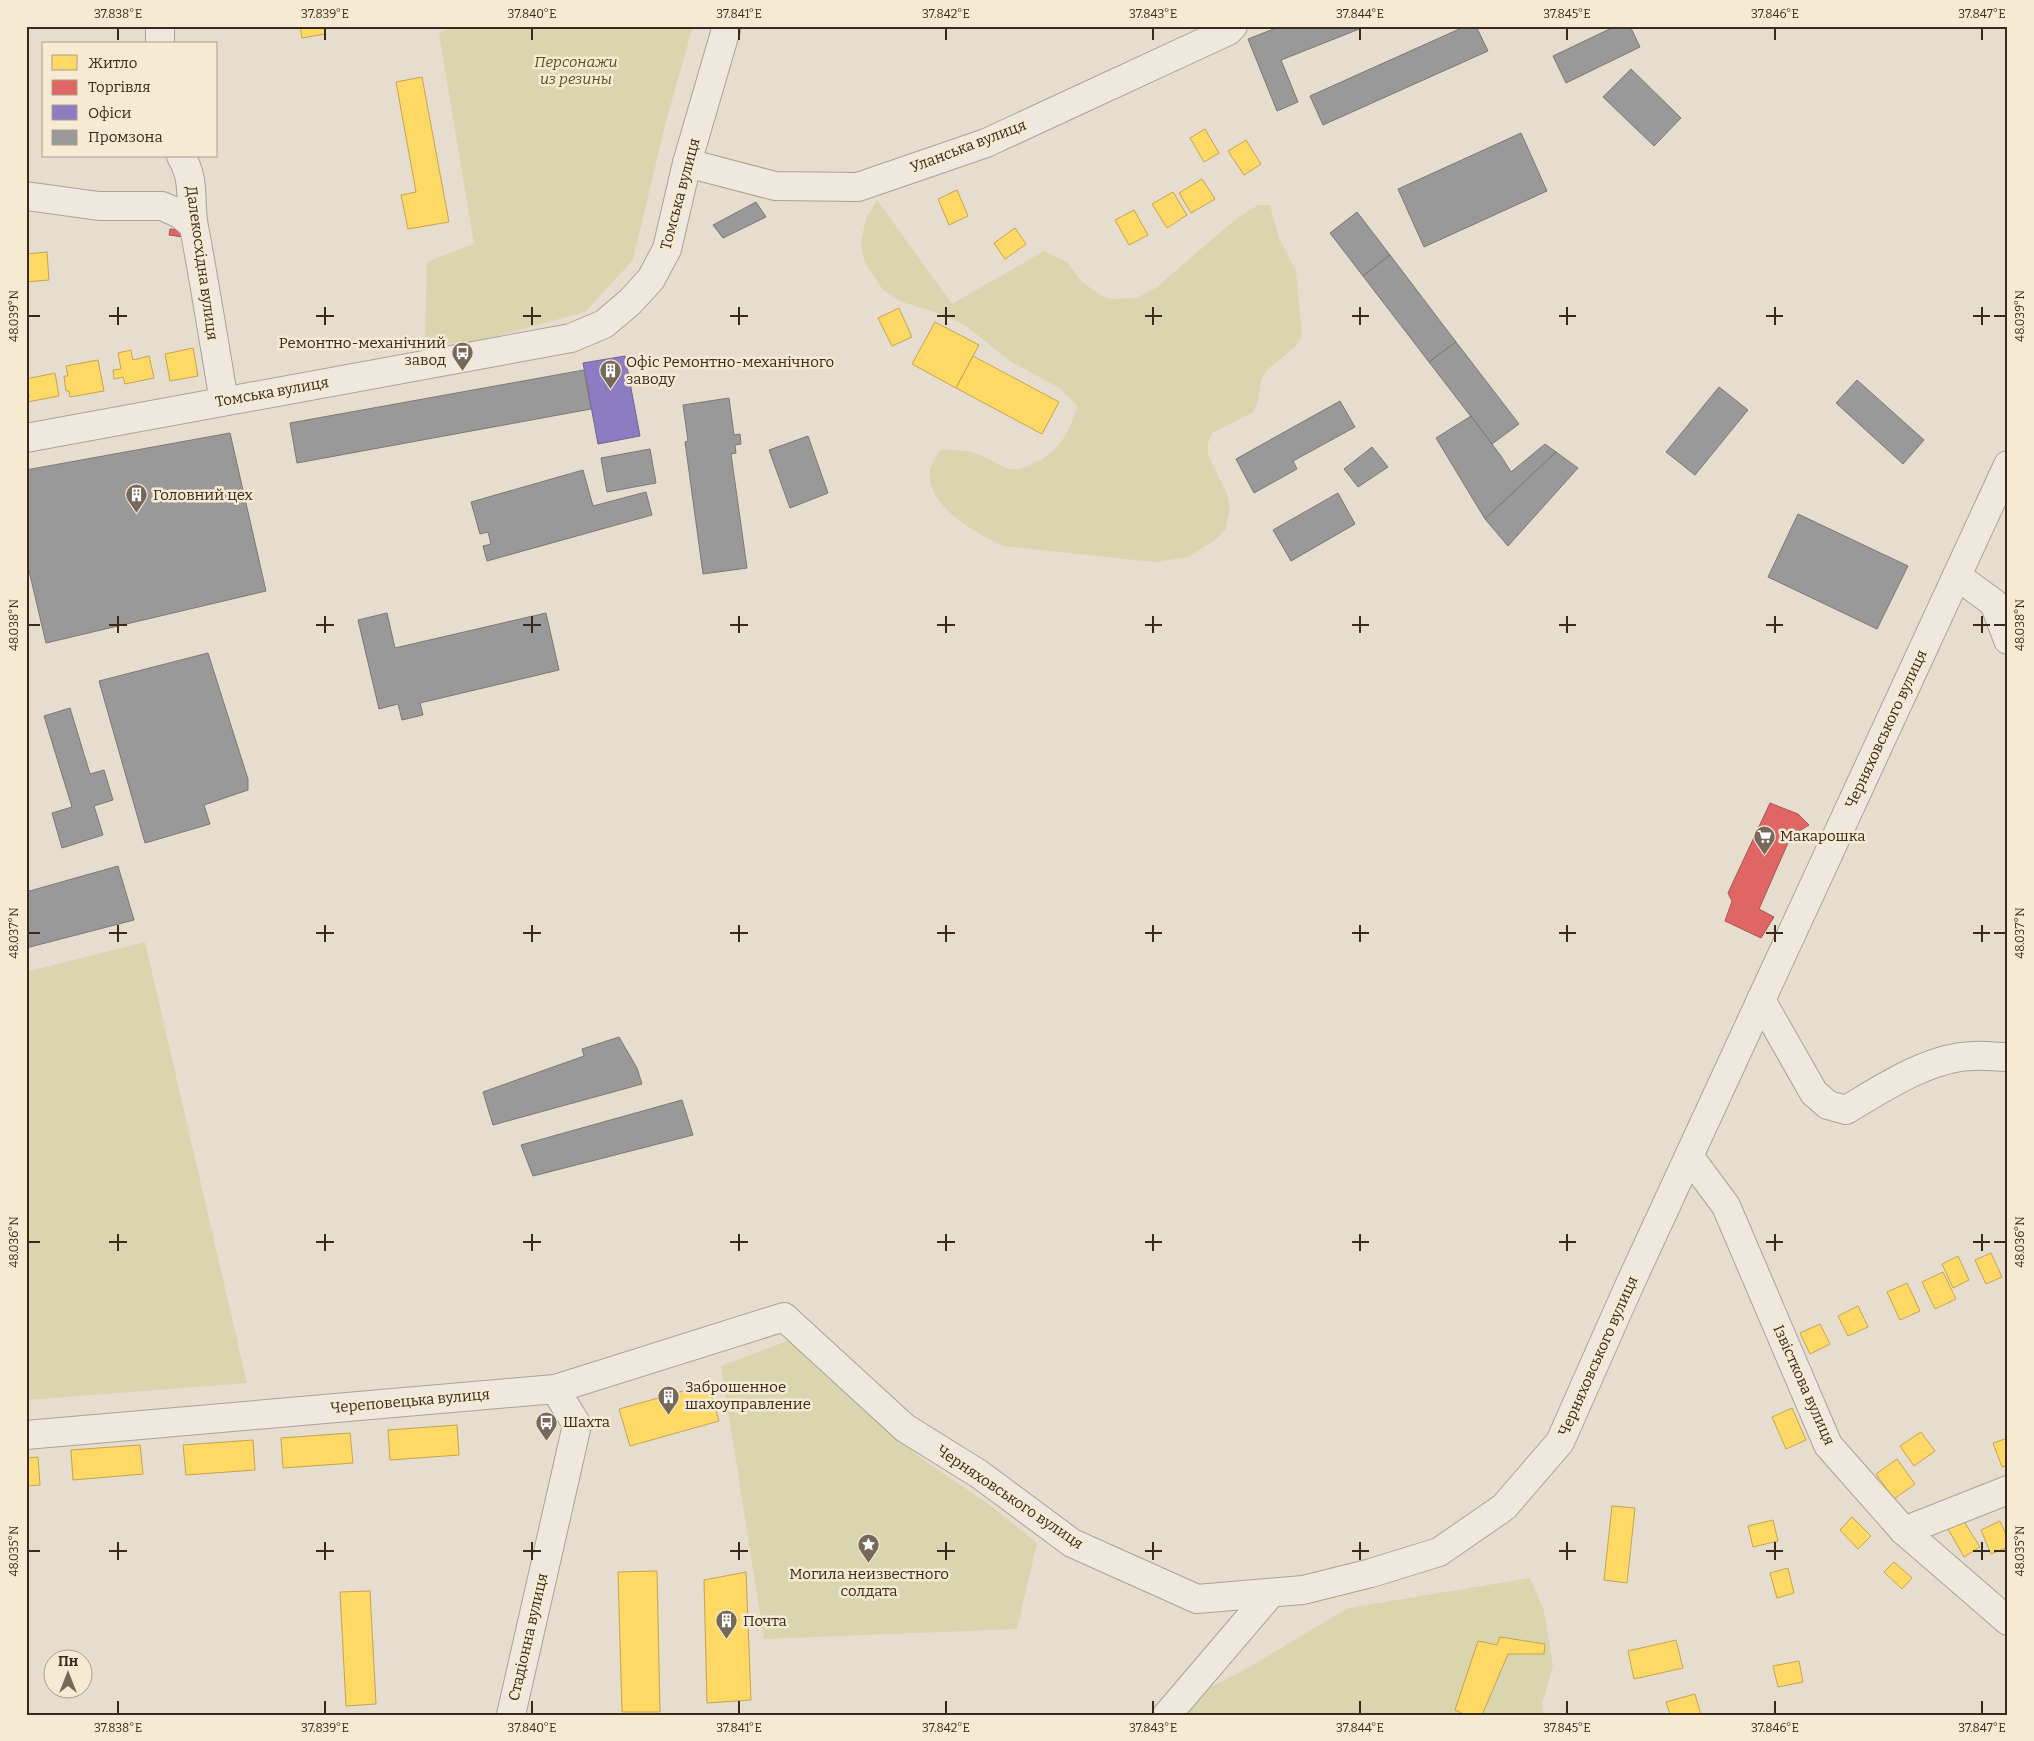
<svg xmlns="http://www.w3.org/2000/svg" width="2034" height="1741" viewBox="0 0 2034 1741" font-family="Bitter,serif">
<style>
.green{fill:#d8d5af}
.homes{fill:#ffd966;stroke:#c4a450}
.shops{fill:#e06666;stroke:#ae5450}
.offices{fill:#8e7cc3;stroke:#756392}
.industry{fill:#999;stroke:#7c7874}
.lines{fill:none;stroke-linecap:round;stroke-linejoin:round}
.minor-casing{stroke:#aba296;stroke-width:30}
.minor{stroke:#eee8df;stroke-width:28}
.ticks{fill:none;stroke:#3a2a1e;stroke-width:2}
.labels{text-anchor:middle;stroke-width:5;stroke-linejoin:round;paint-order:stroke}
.park-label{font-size:15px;font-style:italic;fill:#4e5823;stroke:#f7ead3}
.street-label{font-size:15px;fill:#3a2a1e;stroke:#f7ead3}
.poi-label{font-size:15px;fill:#3a2a1e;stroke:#f7ead3;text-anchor:start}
.neatline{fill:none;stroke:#3a2a1e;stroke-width:2}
.ticks-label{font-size:12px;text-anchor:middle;fill:#3a2a1e}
</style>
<rect width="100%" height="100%" fill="#e6ddce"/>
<g class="green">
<polygon points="453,26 693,26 666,121 633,260 585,312 482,340 425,346 427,262 474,244 439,34"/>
<path d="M 877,200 L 952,304 L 1044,251 L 1067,262 L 1081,281 L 1100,295 L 1111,299 L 1137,298 L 1157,287 L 1230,224 L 1249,210 L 1259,205 L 1270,205 L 1279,238 L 1296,271 L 1302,336 L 1296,346 L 1267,370 L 1261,380 L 1258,402 L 1253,412 L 1212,433 L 1208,443 L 1208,455 L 1228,496 L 1230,507 L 1226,529 L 1217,539 L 1188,557 L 1154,562 L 1004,546 C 971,532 903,492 941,450 C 958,449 974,451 989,459 C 995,462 1003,468 1010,469 C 1018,471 1025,467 1032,464 C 1058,454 1070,432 1077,406 L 1061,389 L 1010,361 L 965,325 L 935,312 L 902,302 L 883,290 L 865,263 L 862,252 L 861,241 L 866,219 Z"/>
<polygon points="145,942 247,1383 26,1400 26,972"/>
<polygon points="790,1340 919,1457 987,1503 1037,1543 1017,1629 764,1639 721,1366"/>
<polygon points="1530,1578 1544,1611 1553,1666 1542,1704 1543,1715 1167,1715 1179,1703 1248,1668 1348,1608"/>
</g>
<g class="homes">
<polygon points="300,26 324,26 325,34 302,38"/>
<polygon points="422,77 449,222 408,229 401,195 416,192 396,82"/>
<polygon points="1205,129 1219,153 1204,162 1190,138"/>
<polygon points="1246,140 1261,164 1244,175 1228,151"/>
<polygon points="1202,179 1215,199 1191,213 1179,193"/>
<polygon points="957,190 968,216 949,225 938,199"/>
<polygon points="1173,192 1187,215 1167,228 1152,204"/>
<polygon points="1134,210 1148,235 1129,245 1115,220"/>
<polygon points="1015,228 1026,244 1005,259 994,243"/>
<polygon points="47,252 49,280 26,282 26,254"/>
<polygon points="899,308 912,337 892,346 878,318"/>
<polygon points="935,322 979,345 956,388 912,364"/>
<polygon points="193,348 198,376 170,381 165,354"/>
<polygon points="131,350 133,360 149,356 154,378 125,384 123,377 114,379 113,370 121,369 118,353"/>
<polygon points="973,356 1059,402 1042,434 956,388"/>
<polygon points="98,360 104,391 70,397 69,391 66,391 64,376 68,376 66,366"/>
<polygon points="55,373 59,396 27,402 27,398 29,398 29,395 26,396 26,389 28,388 26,379"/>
<polygon points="1991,1253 2002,1277 1986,1284 1975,1260"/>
<polygon points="1958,1256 1969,1280 1953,1288 1942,1264"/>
<polygon points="1943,1272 1956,1299 1935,1309 1922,1282"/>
<polygon points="1907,1283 1920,1311 1900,1320 1887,1292"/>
<polygon points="1858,1306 1868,1327 1848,1336 1838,1316"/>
<polygon points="1820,1324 1830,1344 1810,1354 1800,1333"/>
<polygon points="708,1384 719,1421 630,1446 619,1409"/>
<polygon points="1792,1408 1806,1440 1786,1449 1772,1417"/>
<polygon points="457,1425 459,1455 390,1460 388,1430"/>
<polygon points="1921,1432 1935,1451 1914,1466 1900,1446"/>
<polygon points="350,1433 353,1463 283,1468 281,1438"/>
<polygon points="2008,1438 2008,1465 2002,1467 1993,1443"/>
<polygon points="253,1440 255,1470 186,1475 183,1445"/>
<polygon points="140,1445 143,1474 73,1480 71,1450"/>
<polygon points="38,1457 40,1485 26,1486 26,1458"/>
<polygon points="1897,1459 1915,1484 1894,1499 1876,1474"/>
<polygon points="1612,1506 1635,1508 1627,1583 1604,1580"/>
<polygon points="1852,1517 1871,1536 1858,1549 1840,1530"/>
<polygon points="1773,1520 1778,1541 1753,1547 1748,1526"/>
<polygon points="1963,1520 1980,1547 1964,1557 1948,1529"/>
<polygon points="2000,1521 2008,1539 2008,1547 1991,1554 1981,1530"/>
<polygon points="1894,1562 1912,1578 1902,1589 1884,1572"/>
<polygon points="1788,1568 1794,1593 1777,1598 1770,1573"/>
<polygon points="657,1571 660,1712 622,1712 618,1572"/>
<polygon points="746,1572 751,1700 707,1703 704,1580"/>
<polygon points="370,1591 376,1704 346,1706 340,1592"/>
<polygon points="1500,1637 1545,1644 1544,1654 1508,1654 1482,1715 1466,1715 1455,1710 1478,1641 1497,1645"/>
<polygon points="1676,1640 1683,1668 1634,1679 1628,1651"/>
<polygon points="1799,1661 1803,1682 1778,1687 1773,1666"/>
<polygon points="1695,1694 1701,1715 1670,1715 1666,1702"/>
</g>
<g class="shops">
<polygon points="170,229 182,230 183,237 169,235"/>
<polygon points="1770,803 1798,814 1809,825 1791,836 1759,909 1774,917 1761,938 1725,921 1732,901 1728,893"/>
</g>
<polygon class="offices" points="625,356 640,436 598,444 583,363"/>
<g class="industry">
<polygon points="1281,26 1367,26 1281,60 1298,102 1277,111 1248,39"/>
<polygon points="1466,26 1476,26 1488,51 1323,125 1310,96"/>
<polygon points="1616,26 1630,26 1640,47 1566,83 1553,56"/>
<polygon points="1631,69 1681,118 1654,146 1603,97"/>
<polygon points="1521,133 1547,191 1424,247 1398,189"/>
<polygon points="756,202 766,217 723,238 713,225"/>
<polygon points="1357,212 1390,255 1363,276 1330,233"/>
<polygon points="1390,255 1456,342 1429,362 1363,276"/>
<polygon points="1456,342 1519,424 1492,444 1429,362"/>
<polygon points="584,370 591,409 297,463 290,423"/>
<polygon points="1857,380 1924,440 1903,464 1836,403"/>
<polygon points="1719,387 1748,410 1695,475 1666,452"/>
<polygon points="729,398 734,435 740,434 741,444 735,445 736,453 731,454 747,568 703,574 685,442 688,441 683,405"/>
<polygon points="1340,401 1355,427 1293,461 1297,469 1254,493 1236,459"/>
<polygon points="1471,416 1501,456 1511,472 1545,444 1556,452 1485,519 1436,438"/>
<polygon points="230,433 266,591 46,643 26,558 26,470"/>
<polygon points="808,436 828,493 790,508 769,450"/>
<polygon points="1372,447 1388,467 1358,487 1344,469"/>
<polygon points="650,449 656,483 607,492 601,458"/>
<polygon points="1556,452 1578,468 1508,546 1485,519"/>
<polygon points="583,470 593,506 646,492 652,515 487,561 483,546 491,544 488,532 480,534 471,502"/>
<polygon points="1338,493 1355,524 1291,561 1273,530"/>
<polygon points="1798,514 1908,566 1877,629 1768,577"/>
<polygon points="387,613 395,648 546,613 559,670 420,703 423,715 402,720 398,704 379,709 358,620"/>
<polygon points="208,653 248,779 248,790 204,805 210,824 145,843 99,681"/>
<polygon points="70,708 90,774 104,770 113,800 94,806 103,835 62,848 52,813 72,807 44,716"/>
<polygon points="118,866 134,920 26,948 26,892"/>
<polygon points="619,1037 637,1068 642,1084 493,1125 483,1092 584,1056 582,1049"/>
<polygon points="682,1100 693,1135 533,1176 521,1145"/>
</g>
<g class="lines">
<defs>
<g id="minor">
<polyline points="160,26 160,44"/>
<path d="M 181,156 C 196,181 189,201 194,227 C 205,285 214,343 224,401"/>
<polyline points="687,163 775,186 858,187 986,143 1228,31 1233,26"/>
<polyline points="26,196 99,206 162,206 180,214 193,225"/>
<polyline points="26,438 571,338 604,324 630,302 651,279 667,249 687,163 727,26"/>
<polyline points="1957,576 1994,603 2008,640"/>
<path d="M 1761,1000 L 1814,1093 L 1828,1105 L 1846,1110 C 1883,1088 1929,1057 1973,1056 C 1984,1055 1996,1057 2008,1057"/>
<polyline points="1689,1156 1726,1206 1828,1445 1904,1531 2008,1621"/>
<polyline points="26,1435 555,1389 784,1317 905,1428 979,1474 1072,1543 1197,1599 1303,1590 1371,1573 1439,1552 1504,1507 1560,1442 1629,1286 2008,465"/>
<polyline points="1904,1531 2008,1490"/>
<polyline points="511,1715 577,1425 555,1389"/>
<polyline points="1167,1715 1271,1593"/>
</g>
</defs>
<use href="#minor" class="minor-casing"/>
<use href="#minor" class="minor"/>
</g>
<path class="ticks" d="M 118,28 L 118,40M 325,28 L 325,40M 532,28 L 532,40M 739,28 L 739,40M 946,28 L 946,40M 1153,28 L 1153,40M 1360,28 L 1360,40M 1567,28 L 1567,40M 1775,28 L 1775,40M 1982,28 L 1982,40M 118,307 L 118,325M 325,307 L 325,325M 532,307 L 532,325M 739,307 L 739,325M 946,307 L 946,325M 1153,307 L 1153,325M 1360,307 L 1360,325M 1567,307 L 1567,325M 1775,307 L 1775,325M 1982,307 L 1982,325M 28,316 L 40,316M 109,316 L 127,316M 316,316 L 334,316M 523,316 L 541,316M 730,316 L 748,316M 937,316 L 955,316M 1145,316 L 1162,316M 1352,316 L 1369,316M 1559,316 L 1576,316M 1766,316 L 1783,316M 1973,316 L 1990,316M 1994,316 L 2006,316M 118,616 L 118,633M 325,616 L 325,633M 532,616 L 532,633M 739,616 L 739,633M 946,616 L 946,633M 1153,616 L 1153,633M 1360,616 L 1360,633M 1567,616 L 1567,633M 1775,616 L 1775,633M 1982,616 L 1982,633M 28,625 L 40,625M 109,625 L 127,625M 316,625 L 334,625M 523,625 L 541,625M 730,625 L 748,625M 937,625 L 955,625M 1145,625 L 1162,625M 1352,625 L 1369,625M 1559,625 L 1576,625M 1766,625 L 1783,625M 1973,625 L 1990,625M 1994,625 L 2006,625M 118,925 L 118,942M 325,925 L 325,942M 532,925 L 532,942M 739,925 L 739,942M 946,925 L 946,942M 1153,925 L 1153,942M 1360,925 L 1360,942M 1567,925 L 1567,942M 1775,925 L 1775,942M 1982,925 L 1982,942M 28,933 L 40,933M 109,933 L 127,933M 316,933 L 334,933M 523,933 L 541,933M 730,933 L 748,933M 937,933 L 955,933M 1145,933 L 1162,933M 1352,933 L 1369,933M 1559,933 L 1576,933M 1766,933 L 1783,933M 1973,933 L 1990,933M 1994,933 L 2006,933M 118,1234 L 118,1251M 325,1234 L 325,1251M 532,1234 L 532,1251M 739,1234 L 739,1251M 946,1234 L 946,1251M 1153,1234 L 1153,1251M 1360,1234 L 1360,1251M 1567,1234 L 1567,1251M 1775,1234 L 1775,1251M 1982,1234 L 1982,1251M 28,1242 L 40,1242M 109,1242 L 127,1242M 316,1242 L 334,1242M 523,1242 L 541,1242M 730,1242 L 748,1242M 937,1242 L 955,1242M 1145,1242 L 1162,1242M 1352,1242 L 1369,1242M 1559,1242 L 1576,1242M 1766,1242 L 1783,1242M 1973,1242 L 1990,1242M 1994,1242 L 2006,1242M 118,1542 L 118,1560M 325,1542 L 325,1560M 532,1542 L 532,1560M 739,1542 L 739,1560M 946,1542 L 946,1560M 1153,1542 L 1153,1560M 1360,1542 L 1360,1560M 1567,1542 L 1567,1560M 1775,1542 L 1775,1560M 1982,1542 L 1982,1560M 28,1551 L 40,1551M 109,1551 L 127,1551M 316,1551 L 334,1551M 523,1551 L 541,1551M 730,1551 L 748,1551M 937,1551 L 955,1551M 1145,1551 L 1162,1551M 1352,1551 L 1369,1551M 1559,1551 L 1576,1551M 1766,1551 L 1783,1551M 1973,1551 L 1990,1551M 1994,1551 L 2006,1551M 118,1701 L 118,1714M 325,1701 L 325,1714M 532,1701 L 532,1714M 739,1701 L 739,1714M 946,1701 L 946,1714M 1153,1701 L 1153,1714M 1360,1701 L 1360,1714M 1567,1701 L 1567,1714M 1775,1701 L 1775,1714M 1982,1701 L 1982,1714"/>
<defs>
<symbol id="bus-pin" viewBox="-11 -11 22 30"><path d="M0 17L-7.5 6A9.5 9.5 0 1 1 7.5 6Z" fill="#76695c" stroke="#f7ead3"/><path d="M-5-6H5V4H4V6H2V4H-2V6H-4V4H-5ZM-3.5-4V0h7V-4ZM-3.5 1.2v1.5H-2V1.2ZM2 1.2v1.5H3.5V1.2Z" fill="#fff"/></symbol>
<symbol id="building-pin" viewBox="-11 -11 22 30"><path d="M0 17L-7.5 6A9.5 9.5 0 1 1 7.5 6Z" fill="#76695c" stroke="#f7ead3"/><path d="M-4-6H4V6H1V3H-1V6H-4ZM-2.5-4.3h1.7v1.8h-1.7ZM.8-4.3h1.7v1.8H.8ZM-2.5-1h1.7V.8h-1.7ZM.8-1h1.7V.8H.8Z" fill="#fff"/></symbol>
<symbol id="supermarket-pin" viewBox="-11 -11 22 30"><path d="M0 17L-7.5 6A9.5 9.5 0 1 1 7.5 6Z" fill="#76695c" stroke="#f7ead3"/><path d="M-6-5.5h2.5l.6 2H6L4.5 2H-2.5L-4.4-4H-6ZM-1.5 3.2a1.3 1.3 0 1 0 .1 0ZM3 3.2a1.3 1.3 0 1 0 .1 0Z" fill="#fff"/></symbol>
<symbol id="sight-pin" viewBox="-11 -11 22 30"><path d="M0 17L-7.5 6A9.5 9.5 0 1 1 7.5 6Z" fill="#76695c" stroke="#f7ead3"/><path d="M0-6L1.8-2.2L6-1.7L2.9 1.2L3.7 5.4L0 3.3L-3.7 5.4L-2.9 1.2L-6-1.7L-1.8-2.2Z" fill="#fff"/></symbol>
</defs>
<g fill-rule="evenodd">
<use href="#bus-pin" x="450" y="340" width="25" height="34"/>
<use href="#building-pin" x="598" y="358" width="25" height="34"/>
<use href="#building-pin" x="124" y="482" width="25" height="34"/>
<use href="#supermarket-pin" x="1752" y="824" width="25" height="34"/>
<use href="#building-pin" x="656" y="1384" width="25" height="34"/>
<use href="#bus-pin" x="534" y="1410" width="25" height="34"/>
<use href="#sight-pin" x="856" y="1532" width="25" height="34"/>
<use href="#building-pin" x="714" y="1608" width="25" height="34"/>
</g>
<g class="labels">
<g class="park-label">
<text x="576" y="67">Персонажи<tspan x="576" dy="17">из резины</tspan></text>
</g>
<g class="street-label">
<text transform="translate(968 146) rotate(-21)" y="5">Уланська вулиця</text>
<text transform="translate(680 194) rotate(-75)" y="5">Томська вулиця</text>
<text transform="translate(202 263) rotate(82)" y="5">Далекосхідна вулиця</text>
<text transform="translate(272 392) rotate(-10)" y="5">Томська вулиця</text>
<text transform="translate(1886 729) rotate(-65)" y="5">Черняховського вулиця</text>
<text transform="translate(1598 1356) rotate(-66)" y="5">Черняховського вулиця</text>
<text transform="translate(1804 1385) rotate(66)" y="5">Iзвiсткова вулиця</text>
<text transform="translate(410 1401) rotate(-5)" y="5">Череповецька вулиця</text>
<text transform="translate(1010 1497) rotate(34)" y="5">Черняховського вулиця</text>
<text transform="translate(528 1637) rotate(-77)" y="5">Стадіонна вулиця</text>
</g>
<g class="poi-label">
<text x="446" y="348" text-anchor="end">Ремонтно-механічний<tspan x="446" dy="17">завод</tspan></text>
<text x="626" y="367">Офіс Ремонтно-механічного<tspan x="626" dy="17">заводу</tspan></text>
<text x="153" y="500">Головний цех</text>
<text x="1780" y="841">Макарошка</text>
<text x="685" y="1392">Заброшенное<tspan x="685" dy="17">шахоуправление</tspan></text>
<text x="563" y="1427">Шахта</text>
<text x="869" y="1579" text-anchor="middle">Могила неизвестного<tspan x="869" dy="17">солдата</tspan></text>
<text x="743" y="1626">Почта</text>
</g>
</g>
<rect width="2034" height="1741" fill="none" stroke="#f7ead3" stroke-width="55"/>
<rect x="42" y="42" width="175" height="115" fill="#f7ead3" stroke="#ab9d8b"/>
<rect x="52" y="55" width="25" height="15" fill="#ffd966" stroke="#ab9d8b"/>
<text x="88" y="68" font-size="15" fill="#3a2a1e">Житло</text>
<rect x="52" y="80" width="25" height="15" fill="#e06666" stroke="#ab9d8b"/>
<text x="88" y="92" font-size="15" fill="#3a2a1e">Торгівля</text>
<rect x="52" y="105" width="25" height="15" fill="#8e7cc3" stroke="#ab9d8b"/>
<text x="88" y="118" font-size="15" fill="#3a2a1e">Офіси</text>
<rect x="52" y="130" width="25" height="15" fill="#999999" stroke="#ab9d8b"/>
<text x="88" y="142" font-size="15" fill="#3a2a1e">Промзона</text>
<g transform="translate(68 1674)"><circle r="24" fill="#f7ead3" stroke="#ab9d8b"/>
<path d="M0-4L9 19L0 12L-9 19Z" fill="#76695c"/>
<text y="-8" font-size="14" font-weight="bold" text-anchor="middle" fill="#3a2a1e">Пн</text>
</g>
<rect x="28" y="28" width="1978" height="1686" class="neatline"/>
<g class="ticks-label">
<text x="118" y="18">37.838°E</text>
<text x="325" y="18">37.839°E</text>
<text x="532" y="18">37.840°E</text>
<text x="739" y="18">37.841°E</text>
<text x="946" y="18">37.842°E</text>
<text x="1153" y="18">37.843°E</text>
<text x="1360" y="18">37.844°E</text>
<text x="1567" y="18">37.845°E</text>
<text x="1775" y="18">37.846°E</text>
<text x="1982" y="18">37.847°E</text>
<text transform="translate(14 316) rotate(-90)" y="4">48.039°N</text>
<text transform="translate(2020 316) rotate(-90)" y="4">48.039°N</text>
<text transform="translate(14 625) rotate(-90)" y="4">48.038°N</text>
<text transform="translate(2020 625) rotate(-90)" y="4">48.038°N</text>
<text transform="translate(14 933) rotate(-90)" y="4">48.037°N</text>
<text transform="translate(2020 933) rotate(-90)" y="4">48.037°N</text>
<text transform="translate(14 1242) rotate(-90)" y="4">48.036°N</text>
<text transform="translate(2020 1242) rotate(-90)" y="4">48.036°N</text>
<text transform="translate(14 1551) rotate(-90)" y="4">48.035°N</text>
<text transform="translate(2020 1551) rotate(-90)" y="4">48.035°N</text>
<text x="118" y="1732">37.838°E</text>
<text x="325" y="1732">37.839°E</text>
<text x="532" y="1732">37.840°E</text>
<text x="739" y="1732">37.841°E</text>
<text x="946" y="1732">37.842°E</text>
<text x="1153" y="1732">37.843°E</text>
<text x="1360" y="1732">37.844°E</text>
<text x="1567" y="1732">37.845°E</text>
<text x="1775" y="1732">37.846°E</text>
<text x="1982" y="1732">37.847°E</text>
</g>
</svg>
